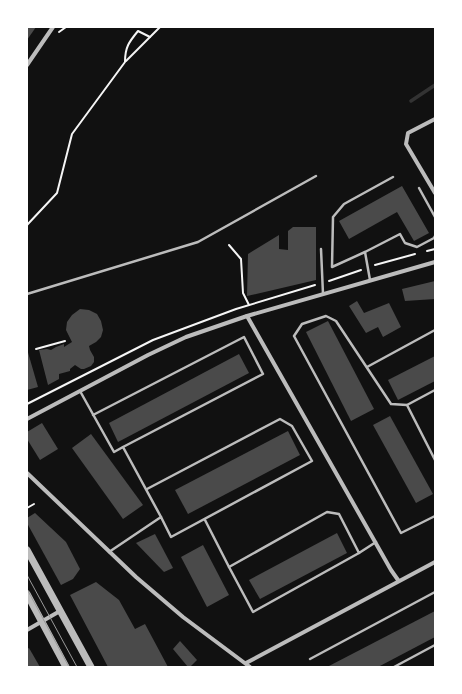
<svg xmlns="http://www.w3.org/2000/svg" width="462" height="694" viewBox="0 0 462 694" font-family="'DM Sans',sans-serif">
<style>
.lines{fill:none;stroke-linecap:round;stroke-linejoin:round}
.stream{stroke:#333;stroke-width:3.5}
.building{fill:#4a4a4a}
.path{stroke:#f5f5f5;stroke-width:2}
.service{stroke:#bcbcbc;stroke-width:2.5}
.minor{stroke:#bcbcbc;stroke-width:4}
.tertiary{stroke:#bcbcbc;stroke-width:7}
.tram{stroke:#9a9a9a;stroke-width:1}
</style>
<rect width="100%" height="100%" fill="#111"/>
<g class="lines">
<polyline class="stream" points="411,101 435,85"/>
</g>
<g class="building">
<polygon points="27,27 36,27 27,40"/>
<polygon points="402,186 429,233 414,241 397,212 349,239 339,221"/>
<polygon points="293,227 316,227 316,280 247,296 248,254 279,235 279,249 288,250 288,231"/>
<polygon points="435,281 435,299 405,301 402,289"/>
<polygon points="357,301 364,313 389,303 401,327 383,337 378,327 366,333 349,306"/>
<polygon points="80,309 89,310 97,314 101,321 103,330 101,337 96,342 89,346 90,350 94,357 94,362 91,366 84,369 81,369 75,365 70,369 70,371 59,374 59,379 48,385 39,350 47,349 51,350 56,347 64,344 64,347 72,342 66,330 67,322 72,315"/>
<polygon points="328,321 374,409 351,421 306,332"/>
<polygon points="27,349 38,387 27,390"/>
<polygon points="239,354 249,373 118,442 109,423"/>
<polygon points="435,356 435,381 398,400 388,380"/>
<polygon points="390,416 433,494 416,503 373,425"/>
<polygon points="42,423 58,449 40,460 27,439 27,432"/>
<polygon points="288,431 300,455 188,514 175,490"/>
<polygon points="91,434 143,505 123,519 72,448"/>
<polygon points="35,513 66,542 80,569 73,579 61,585 27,523 27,518"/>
<polygon points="337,533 347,553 260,599 249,580"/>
<polygon points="155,534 173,568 164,572 136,543"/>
<polygon points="203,545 229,595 207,607 181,557"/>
<polygon points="96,582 119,600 135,629 145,624 168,667 108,667 70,595"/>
<polygon points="435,611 435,637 378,667 327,667"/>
<polygon points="180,641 197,660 190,667 188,667 173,649"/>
<polygon points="29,648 40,667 27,667 27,649"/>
</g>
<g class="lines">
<g class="path">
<polyline points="59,32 66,27"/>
<polyline points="126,61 150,37"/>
<path d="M 27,225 L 57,193 L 72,134 L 125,62 C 125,47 129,42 138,31 L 150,37 L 160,27"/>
<polyline points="229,245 241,259 243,293 249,305"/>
<polyline points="427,251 435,249"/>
<polyline points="375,265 415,254"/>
<polyline points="329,281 361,270"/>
<polyline points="36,349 65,341"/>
<polyline points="27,404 153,340 236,309 315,285"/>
<polyline points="27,508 34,504"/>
</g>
<g class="service">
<polyline points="419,188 435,217"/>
<polyline points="321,249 323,294"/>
<polyline points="365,252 400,234 405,243 417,247 434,238 435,236"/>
<polyline points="370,280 365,252 332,267 333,217 344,204 393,177"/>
<polyline points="27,294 198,242 316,176"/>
<polyline points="367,367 435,330"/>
<polyline points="80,391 114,452 123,447 161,517"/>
<polyline points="407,405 435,390"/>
<polyline points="93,415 244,337 263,374 123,447"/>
<polyline points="435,460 407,405 391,404 336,321 326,316 302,324 294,336 401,533 435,516"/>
<polyline points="205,520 229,567 327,512 339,514 359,553 376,542"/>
<polyline points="109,552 161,517 171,537 312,461 292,426 280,419 147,489"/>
<polyline points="229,567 253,612 359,553"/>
<polyline points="310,659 435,592"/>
<polyline points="394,667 435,645"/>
</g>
<g class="minor">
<polyline points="27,65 53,27"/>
<polyline points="435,119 408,133 406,144 435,193"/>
<polyline points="247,316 391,570 398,580"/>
<polyline points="27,419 148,355 186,337 247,316 435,262"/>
<polyline points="27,473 136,577 183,617 250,667"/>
<polyline points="27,630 60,611"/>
<polyline points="246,663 435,562"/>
</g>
<g class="tertiary">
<polyline points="27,550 91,667"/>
<polyline points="27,594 66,667"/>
</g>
<g class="tram">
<polyline points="27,575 77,667"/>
<polyline points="27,589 69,667"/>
</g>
</g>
<rect width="462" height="694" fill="none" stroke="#ffffff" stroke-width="56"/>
</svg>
